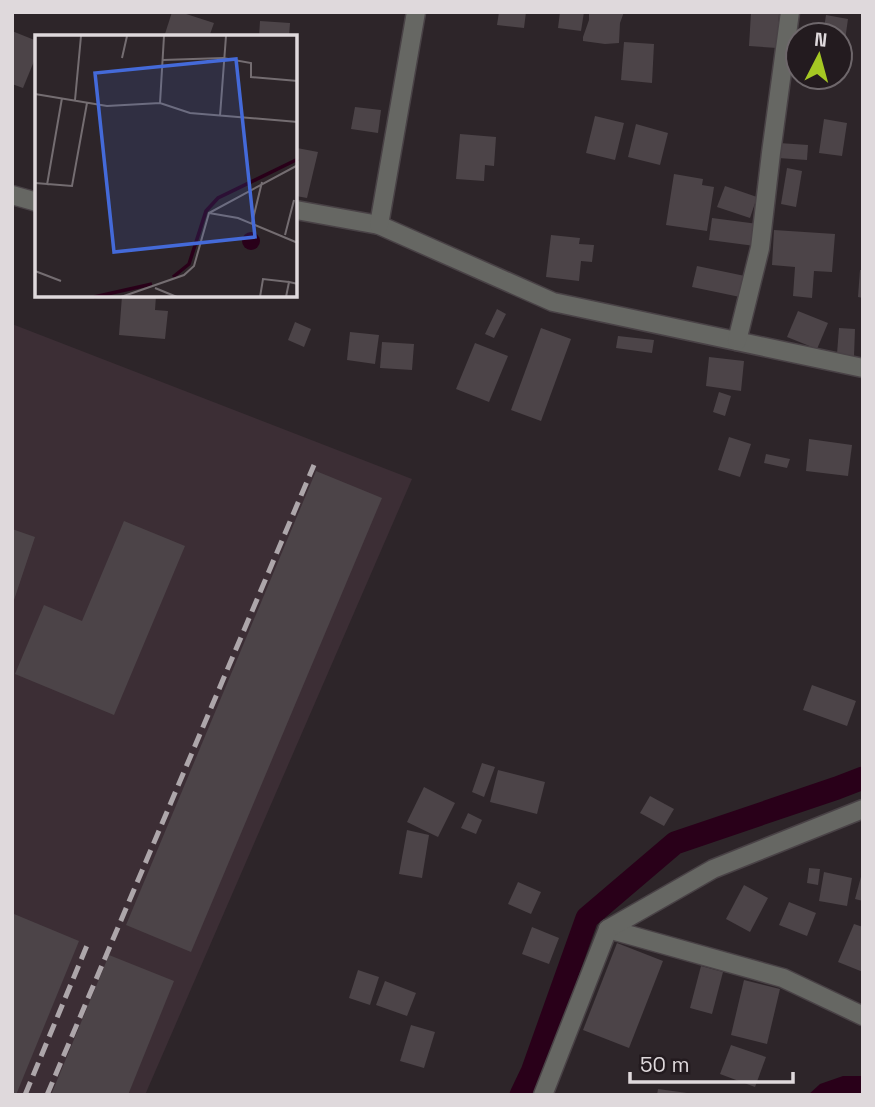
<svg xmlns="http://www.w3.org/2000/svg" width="875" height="1107" viewBox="0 0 875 1107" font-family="'Space Grotesk',sans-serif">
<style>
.built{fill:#3c2e35}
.water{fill:#290019}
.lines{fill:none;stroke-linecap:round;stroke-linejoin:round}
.canal{stroke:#290019;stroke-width:23}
.building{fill:#4c4448}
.minor-casing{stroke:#494246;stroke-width:21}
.minor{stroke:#666763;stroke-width:18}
.rail{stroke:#ada6aa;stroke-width:5;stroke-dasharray:14 7;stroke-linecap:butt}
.inset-river{fill:none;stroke:#290019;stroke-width:3.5}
.inset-road{fill:none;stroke:#746d71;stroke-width:2}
.view{fill:#446ad9;fill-opacity:0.15;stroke:#446ad9;stroke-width:3.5}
.inset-edge{fill:none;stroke:#dfd9dc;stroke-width:3.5}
</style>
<rect width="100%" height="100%" fill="#2d2529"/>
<polygon class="built" points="12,324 412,479 145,1095 12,1095"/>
<polygon class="water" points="843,1076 863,1076 863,1095 808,1095 820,1084"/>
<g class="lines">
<polyline class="canal" points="521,1095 532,1072 587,918 675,843 837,788 863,778"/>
</g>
<g class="building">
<polygon points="172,12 180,12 214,23 209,37 164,37"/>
<polygon points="499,12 526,12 524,28 497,25"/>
<polygon points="560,12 584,12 581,31 558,28"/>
<polygon points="589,12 624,12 620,23 619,43 605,44 583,41 583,37 589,20"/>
<polygon points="751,13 779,14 777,48 749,46"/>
<polygon points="826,15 848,19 843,54 840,54 840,35 823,35"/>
<polygon points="260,21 290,23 289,37 259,37"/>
<polygon points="12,31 37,41 37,54 23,88 12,84"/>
<polygon points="624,42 654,44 652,83 621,80"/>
<polygon points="355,107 381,110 378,133 351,129"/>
<polygon points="595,116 624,123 615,160 586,153"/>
<polygon points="824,119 847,123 842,156 819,153"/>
<polygon points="636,124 668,133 660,165 628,157"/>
<polygon points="460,134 496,137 494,166 485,165 484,181 456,179"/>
<polygon points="779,143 808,145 807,160 778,158"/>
<polygon points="297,148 318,152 307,198 296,196 296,155"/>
<polygon points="787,168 802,171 796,207 781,204"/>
<polygon points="674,174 703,179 702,185 714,187 707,231 666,225"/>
<polygon points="725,186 757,197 750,218 717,207"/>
<polygon points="712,218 758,224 755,246 709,240"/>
<polygon points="774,230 835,234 832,272 814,271 812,298 793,296 795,267 772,265"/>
<polygon points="551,235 580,238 579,244 594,245 592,262 581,261 579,281 546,277"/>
<polygon points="697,266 745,276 740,297 692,287"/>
<polygon points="860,270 863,270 863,298 858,297"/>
<polygon points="122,296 156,296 155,310 168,311 165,339 119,335"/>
<polygon points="497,309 506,314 494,338 485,334"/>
<polygon points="798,311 828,323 817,349 787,337"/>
<polygon points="295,322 311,329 304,347 288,340"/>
<polygon points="541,328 571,339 541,421 511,410"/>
<polygon points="839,328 855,329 854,356 837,354"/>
<polygon points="350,332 379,335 375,364 347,360"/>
<polygon points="618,336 654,340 652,353 616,348"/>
<polygon points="382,342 414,344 412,370 380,368"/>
<polygon points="475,343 508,356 489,402 456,389"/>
<polygon points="709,357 744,361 741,391 706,386"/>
<polygon points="719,392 731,396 725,416 713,412"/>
<polygon points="729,437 751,444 740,477 718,470"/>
<polygon points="809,439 852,445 848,476 806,471"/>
<polygon points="766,454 790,459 787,468 764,463"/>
<polygon points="316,471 382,498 191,952 126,925"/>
<polygon points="124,521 185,546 114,715 15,674 44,605 82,621"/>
<polygon points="12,529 35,537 13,603 12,603"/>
<polygon points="812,685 856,701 847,726 803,710"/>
<polygon points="482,763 495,767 484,797 472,792"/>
<polygon points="498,770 545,782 537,814 490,802"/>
<polygon points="424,787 455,803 438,837 407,822"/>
<polygon points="650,796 674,809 664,826 640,813"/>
<polygon points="468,813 482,820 476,834 461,828"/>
<polygon points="407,830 429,835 422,878 399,874"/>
<polygon points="809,868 820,869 818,885 807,883"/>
<polygon points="824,872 852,878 847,906 819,901"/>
<polygon points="862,873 863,873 863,901 855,899"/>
<polygon points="518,882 541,892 531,914 508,904"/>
<polygon points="744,885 768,898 750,932 726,919"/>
<polygon points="789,902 816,913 807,936 779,925"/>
<polygon points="14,914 79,941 16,1095 12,1095 12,917"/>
<polygon points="854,924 863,927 863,972 838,962"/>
<polygon points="532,927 559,938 549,964 522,954"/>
<polygon points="617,943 663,961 629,1048 583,1030"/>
<polygon points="109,955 174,981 128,1095 51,1095"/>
<polygon points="701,966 723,972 712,1014 690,1008"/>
<polygon points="358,970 379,977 370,1005 349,998"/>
<polygon points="744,980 780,989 767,1044 731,1035"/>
<polygon points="385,981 416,993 407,1016 376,1005"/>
<polygon points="411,1025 435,1032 424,1068 400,1061"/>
<polygon points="731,1045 766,1057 755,1087 720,1074"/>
<polygon points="658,1089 687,1093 687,1095 657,1095"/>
</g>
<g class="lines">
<defs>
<g id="minor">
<polyline points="12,195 37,202"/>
<polyline points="296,210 379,225 553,302 863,368"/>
<polyline points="379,225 416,12"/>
<polyline points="737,341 760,248 771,153 790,12"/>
<polyline points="608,929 783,978 863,1016"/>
<polyline points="543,1095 608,929 713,869 863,809"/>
</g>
</defs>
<use href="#minor" class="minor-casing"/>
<use href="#minor" class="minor"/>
<g class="rail">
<polyline points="25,1095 88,943"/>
<polyline points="47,1095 314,465"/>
</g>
</g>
<g transform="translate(35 35)">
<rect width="262" height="262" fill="#2d2529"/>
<path d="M207 206a9 9 0 1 1 18 0a9 9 0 1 1-18 0Z" fill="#290019"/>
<path class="inset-river" d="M 138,242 L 154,229 L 171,176 L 183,163 L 263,124M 59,262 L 117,249"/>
<path class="inset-road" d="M 87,23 L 92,1M 128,25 L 188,23 L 216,28 L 216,42 L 263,46M 0,59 L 72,71 L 125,68 L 155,78 L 263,87M 40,65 L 46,1M 125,68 L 129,1M 185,81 L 191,1M 0,148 L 37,151 L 52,68M 12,150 L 27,63M 174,178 L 203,183 L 263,208M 217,188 L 227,147M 250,200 L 259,165M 0,236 L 26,246M 120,253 L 142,262M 86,262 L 149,240 L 159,231 L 174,178 L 263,130M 225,262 L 228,244 L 254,247M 251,262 L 254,247 L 263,249"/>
<path class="view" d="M 201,24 L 220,202 L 79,217 L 60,38 Z"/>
<rect width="262" height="262" class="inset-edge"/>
</g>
<rect width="875" height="1107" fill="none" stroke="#dfd9dc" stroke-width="28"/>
<g transform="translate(819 56) rotate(6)"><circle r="33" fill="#231b1f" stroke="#6e676b" stroke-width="2"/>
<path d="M0-5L12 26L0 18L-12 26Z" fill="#a5c823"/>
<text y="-10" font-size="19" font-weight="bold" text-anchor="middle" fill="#dfd9dc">N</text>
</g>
<path d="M630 1072v10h163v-10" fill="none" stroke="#dfd9dc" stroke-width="3.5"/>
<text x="640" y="1072" font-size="21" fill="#dfd9dc" stroke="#231b1f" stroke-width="5" paint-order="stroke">50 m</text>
</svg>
